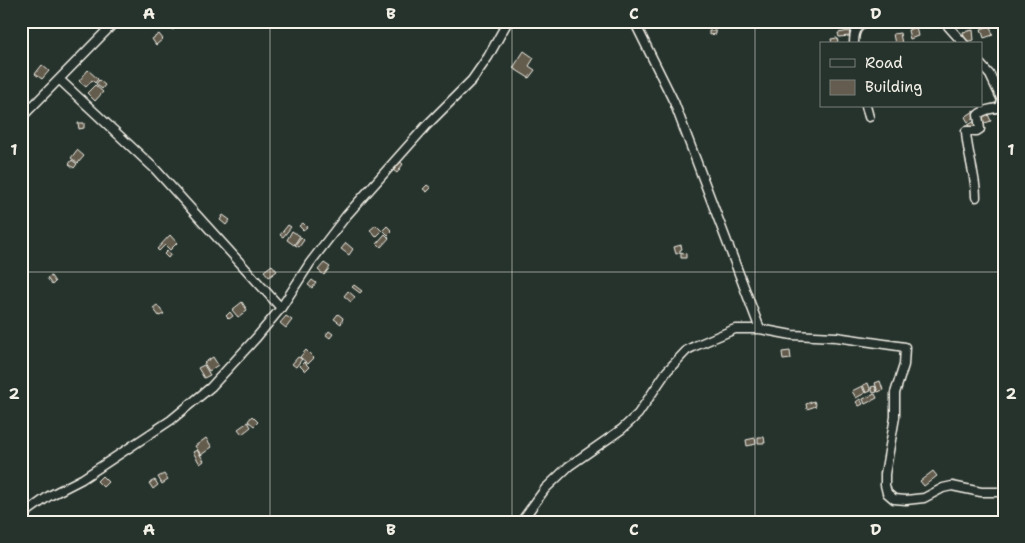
<svg xmlns="http://www.w3.org/2000/svg" width="1025" height="543" font-family="'Shantell Sans',sans-serif">
  <style>
    .building { fill: #645c4e; stroke: #f4f1e8 }
    .lines { fill: none; stroke-linecap: round; stroke-linejoin: round }
    .street-casing { stroke: #f4f1e8; stroke-width: 11 }
    .street { stroke: #26332d; stroke-width: 8 }
    .grid { fill: none; stroke: #f4f1e8; stroke-width: 1; stroke-opacity: 0.55 }
    .neatline { fill: none; stroke: #f4f1e8; stroke-width: 2 }
    .grid-label { font-size: 16px; text-anchor: middle; font-weight: bold; fill: #f4f1e8 }
  </style>
  <rect width="100%" height="100%" fill="#26332d"/>
  <filter id="ink" filterUnits="userSpaceOnUse"><feTurbulence type="fractalNoise" baseFrequency=".02" numOctaves="2"/><feDisplacementMap in="SourceGraphic" scale="10" xChannelSelector="R" yChannelSelector="G"/><feConvolveMatrix kernelMatrix="1 2 1 2 8 2 1 2 1" color-interpolation-filters="sRGB"/></filter>
  <g filter="url(#ink)">
    <!-- building -->
    <path class="building" d="M90 21H101L95 27Z
      M170 21H182L173 30 167 25Z
      M707 21H717V26L708 28Z
      M990 26 993 35 984 38 981 29Z
      M916 27 918 36 910 39 908 30Z
      M973 30 974 40 965 42 963 32Z
      M709 31H716V34L709 35Z
      M849 31 850 36 839 37 838 33Z
      M900 33 902 44H895L893 34Z
      M159 34 163 39 156 45 152 39Z
      M837 38 838 42 832 44 831 39Z
      M524 51 534 58 529 66 535 70 529 78 513 68Z
      M42 65 49 71 42 79 35 74Z
      M88 70 98 79 95 83 92 80 86 87 79 81Z
      M99 80 105 85 102 89 96 84Z
      M95 85 103 92 95 101 87 93Z
      M974 111 978 116 968 122 965 117Z
      M987 112 991 121 982 124 979 116Z
      M975 121 978 127 971 131 968 125Z
      M78 123H84V128L79 129Z
      M77 150 84 156 78 163 71 158Z
      M72 160 77 164 74 168 69 164Z
      M400 162 403 164 397 173 393 170Z
      M427 185 431 188 427 192 423 189Z
      M223 215 230 220 226 225 220 220Z
      M303 223 307 227 303 230 299 226Z
      M288 225 291 227 283 237 280 235Z
      M376 225 382 231 376 237 370 230Z
      M387 226 392 231 388 235 383 230Z
      M292 231 300 236 294 245 287 240Z
      M385 234 389 238 381 247 377 243Z
      M170 235 177 243 170 250 165 245 159 251 157 249Z
      M301 237 304 240 299 247 295 245Z
      M346 243 353 249 349 255 341 249Z
      M681 245 682 249 680 250V253L676 254 674 247Z
      M167 251 171 254 168 258 164 254Z
      M681 252 686 254V258H681Z
      M324 263 330 267 324 275 318 270Z
      M272 265 277 271 269 277 264 271Z
      M51 276 55 282 52 285 47 278Z
      M312 280 316 283 312 288 308 285Z
      M354 285 362 291 360 293 352 287Z
      M348 291 355 297 351 302 344 296Z
      M242 302 247 310 238 317 232 310Z
      M157 305 164 314 159 316 153 308Z
      M230 312 233 316 229 319 226 316Z
      M338 314 343 318 341 324 334 319Z
      M286 316 292 320 286 328 280 323Z
      M329 331 333 334 330 338 326 335Z
      M306 350 314 358 308 364 300 357Z
      M790 351 791 359 783 360 782 352Z
      M213 357 218 365 209 371 204 363Z
      M298 357 302 359 296 367 292 364Z
      M304 362 309 367 305 371 300 366Z
      M204 365 210 375 204 378 198 368Z
      M880 381 883 390 878 392 875 383Z
      M868 383 871 391 866 393 863 385Z
      M862 386 865 393 856 398 852 391Z
      M875 386 877 392 873 393 871 387Z
      M875 394 877 398 865 404 863 399Z
      M860 399 863 404 859 406 856 402Z
      M814 401 816 406 807 409 806 404Z
      M252 416 258 422 254 426 248 421Z
      M248 422 251 427 242 434 238 429Z
      M758 437H764L765 443H758Z
      M206 438 212 447 201 455 195 446Z
      M755 438 756 444 747 446 746 440Z
      M197 450 204 461 200 464 193 452Z
      M933 471 937 476 924 486 920 481Z
      M164 474 168 480 162 484 158 477Z
      M102 476 108 482 103 487 97 481Z
      M155 480 158 485 153 489 149 483Z"/>
    <g class="lines">
      <!-- street casing -->
      <g class="street-casing">
        <path id="street" d="M634 21 674 102 760 329
          M947 21 948 26 964 44
          M854 44C854 32 856 27 867 21
          M60 80 155 169 281 308
          M866 106 869 117
          M21 118 116 21
          M976 197C976 175 967 154 966 131H977L980 129 978 115C985 108 992 110 1000 107L1002 100 990 75 981 65
          M21 516 49 496 82 479 171 420 211 387 256 338 281 308 310 263 346 216 426 126 472 80 488 57 508 21
          M521 522 545 489 569 466 622 429 638 414 667 371 687 350 695 346 735 329H760L792 335 836 337 905 347 904 365 895 393V417L885 474V485L887 493 894 499 906 500 924 498 943 488 952 486 981 492H1004"/>
      </g>
      <!-- street -->
      <use href="#street" class="street"/>
    </g>
  </g>
  <!-- grid -->
  <path class="grid" d="M270 21V522M512 21V522M755 21V522M21 272H1004"/>
  <!-- margin -->
  <rect width="1025" height="543" fill="none" stroke="#26332d" stroke-width="55"/>
  <!-- legend -->
  <rect x="820" y="42" width="162" height="65" fill="#26332d" stroke="#787f78"/>
  <rect x="830" y="59" width="25" height="8" fill="#26332d" stroke="#787f78"/>
  <text x="865" y="68" font-size="15" fill="#f4f1e8">Road</text>
  <rect x="830" y="80" width="25" height="15" fill="#645c4e" stroke="#787f78"/>
  <text x="865" y="92" font-size="15" fill="#f4f1e8">Building</text>
  <rect x="28" y="28" width="970" height="488" class="neatline"/>
  <g class="grid-label">
    <text x="149" y="19">A</text>
    <text x="391" y="19">B</text>
    <text x="634" y="19">C</text>
    <text x="876" y="19">D</text>
    <text x="14" y="155">1</text>
    <text x="1011" y="155">1</text>
    <text x="14" y="399">2</text>
    <text x="1011" y="399">2</text>
    <text x="149" y="535">A</text>
    <text x="391" y="535">B</text>
    <text x="634" y="535">C</text>
    <text x="876" y="535">D</text>
  </g>
</svg>
